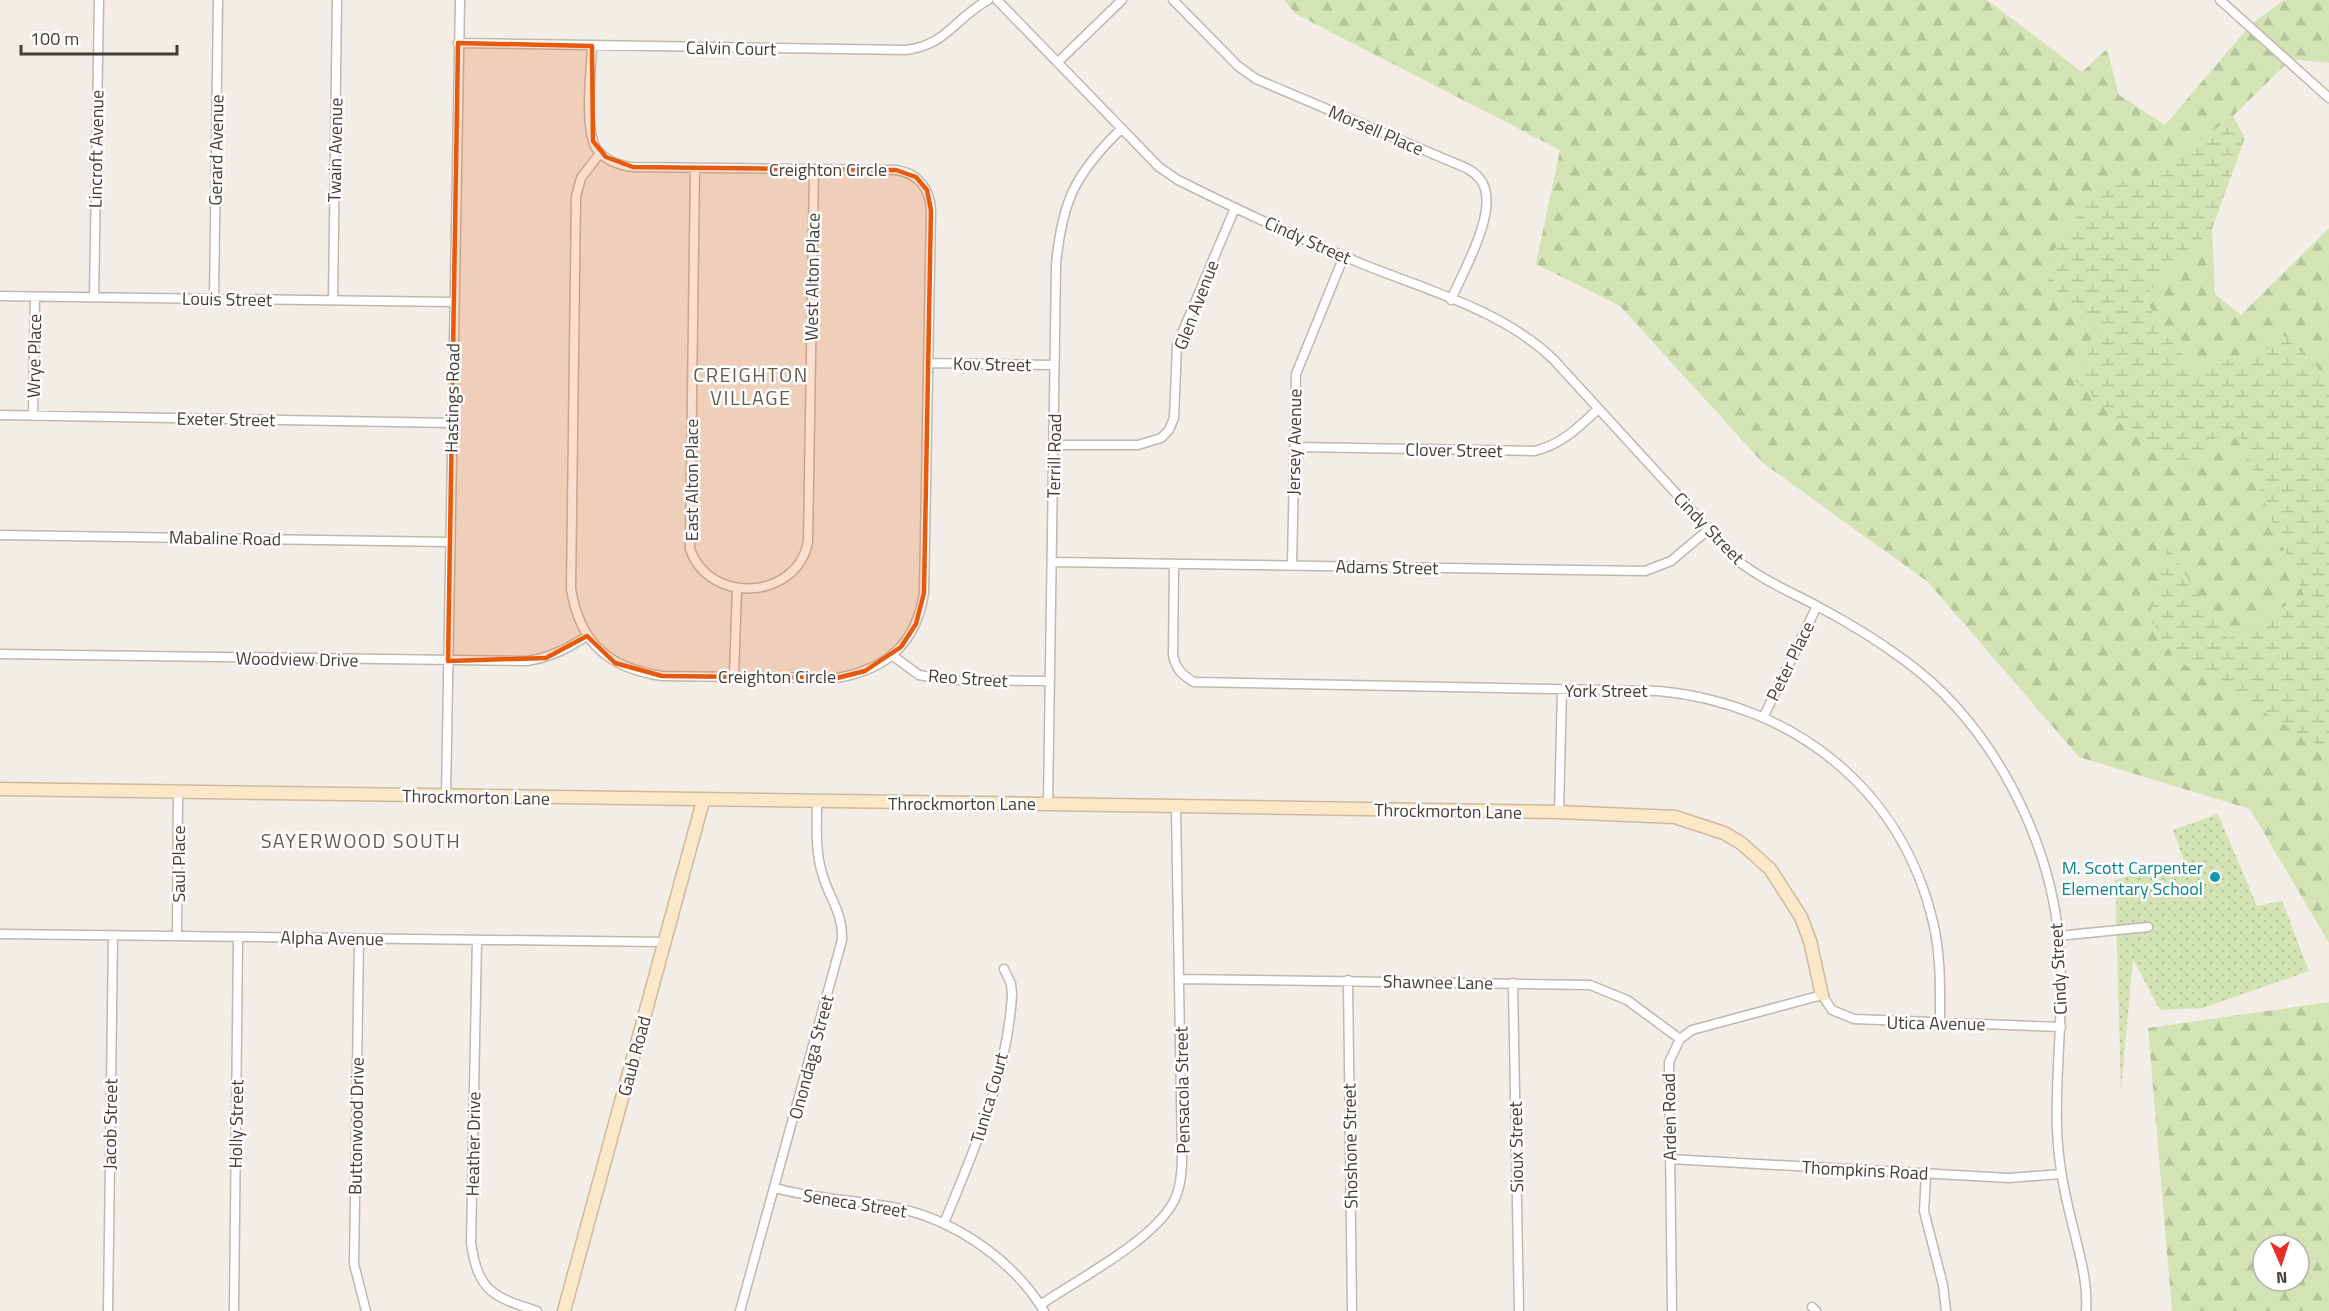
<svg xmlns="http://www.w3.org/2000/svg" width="2329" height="1311" font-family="'Titillium Web',sans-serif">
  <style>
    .grass { fill: url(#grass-dots) }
    .forest { fill: url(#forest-firs); fill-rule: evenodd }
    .wetland { fill: url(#wetland-marsh) }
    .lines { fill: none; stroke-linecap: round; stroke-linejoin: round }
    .street-casing { stroke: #c0b7ad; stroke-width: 11 }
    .secondary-casing { stroke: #ceba9a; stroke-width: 15 }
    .street { stroke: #fff; stroke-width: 8 }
    .secondary { stroke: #fae8c9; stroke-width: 12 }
    .marked { fill: #e8590c; fill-opacity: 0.2; stroke: #e8590c; stroke-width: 4.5; stroke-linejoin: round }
    .culture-dot { fill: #0f9aa8; stroke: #fff; stroke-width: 2 }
    .labels { text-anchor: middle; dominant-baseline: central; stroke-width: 5; stroke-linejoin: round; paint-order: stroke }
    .street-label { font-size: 18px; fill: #443d36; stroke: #fff }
    .culture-label { font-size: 18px; fill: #0d838f; stroke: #fff; text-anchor: end }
    .neighbourhood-label { font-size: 20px; letter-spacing: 1.5px; fill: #665a4f; stroke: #fff }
  </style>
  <defs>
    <pattern id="grass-dots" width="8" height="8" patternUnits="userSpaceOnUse" patternTransform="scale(1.5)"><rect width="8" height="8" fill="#d3e3b3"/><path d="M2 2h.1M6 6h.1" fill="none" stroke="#b6c49b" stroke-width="1.8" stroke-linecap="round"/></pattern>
    <pattern id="forest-firs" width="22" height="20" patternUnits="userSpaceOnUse" patternTransform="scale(1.5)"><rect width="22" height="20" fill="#d3e3b3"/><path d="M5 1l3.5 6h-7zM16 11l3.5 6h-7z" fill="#b6c49b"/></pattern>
    <pattern id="wetland-marsh" width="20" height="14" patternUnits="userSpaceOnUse" patternTransform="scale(1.5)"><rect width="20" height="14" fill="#d3e3b3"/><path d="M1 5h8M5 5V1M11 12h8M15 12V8" fill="none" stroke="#b6c49b"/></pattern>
  </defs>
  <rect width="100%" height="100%" fill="#f2ede7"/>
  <!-- grass -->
  <path class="grass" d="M2218 814 2257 906 2282 901 2309 971 2203 1008 2160 1010 2133 959 2121 1091 2115 880 2184 861 2173 830Z"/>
  <!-- forest -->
  <path class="forest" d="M1284 0H1987L2082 72 2107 49 2119 95 2165 125 2251 24 2284 0H2329V63L2291 59 2233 116 2143 182 2101 181 2054 251 2215 438H2241L2273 524 2304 595 2228 640 2149 617 2320 746 2329 747V943L2250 809 2079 757 1928 582 1763 463 1620 306 1536 264 1560 150 1296 14Z
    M2329 228V379L2283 335 2264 352 2192 368 2143 298 2212 229 2215 294 2241 315Z
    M2329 1002V1311H2172L2148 1028ZM2263 1245H2299V1281H2263Z"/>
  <!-- wetland -->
  <path class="wetland" d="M2233 116 2245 138 2212 229 2143 298 2192 368 2264 352 2283 335 2329 379V747L2320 746 2175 659 2149 617 2168 548 2228 639 2304 595 2273 524 2241 438H2215L2192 470 2159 457 2076 381 2098 333 2049 283 2054 251 2101 181 2143 182Z"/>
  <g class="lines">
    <!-- street casing -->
    <g class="street-casing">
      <path id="street" d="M997 0 1159 167 1178 180C1238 210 1298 238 1360 263 1426 290 1503 310 1554 360L1737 560C1762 580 1791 592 1819 607 1849 623 1877 640 1904 660 1994 725 2055 846 2060 956 2064 1014 2055 1071 2057 1128 2058 1165 2066 1200 2075 1235 2081 1260 2088 1285 2086 1311
        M1173 0 1238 66 1256 79 1452 162C1462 166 1473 170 1480 179 1502 206 1463 271 1451 300
        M2220 0 2329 98
        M458 43 906 50C947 45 955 18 988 0
        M592 46C591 71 584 127 596 148 604 160 620 166 633 167L896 170C918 173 930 189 931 210L924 593C916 644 887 669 837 678L662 676C608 668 580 643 571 589L576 197 581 178 600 153
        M1058 62 1122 0
        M695 168 690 549C709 605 797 600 808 542L814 170
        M0 296 453 302
        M94 297 99 0
        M214 299 218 0
        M333 300 337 0
        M929 363 1054 365
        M0 415 452 423
        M33 416 35 297
        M1055 445H1138L1161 438 1169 430 1174 418 1177 345 1235 208
        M1295 447 1535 451C1562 444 1578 428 1598 409
        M0 535 450 542
        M1053 562 1645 571 1671 561 1708 530
        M1174 565 1173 655C1176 669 1182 675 1194 682L1659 691C1793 704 1901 788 1933 922 1941 955 1940 988 1940 1022
        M1292 565 1296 374 1344 256
        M0 654 527 661C551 657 567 649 587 636
        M893 656 919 675 946 680 1050 681
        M734 676 737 588
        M1764 716 1817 606
        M446 796 460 0
        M1048 804 1056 265C1062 201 1075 174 1121 129
        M1559 812 1562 690
        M0 934 665 942
        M177 936 178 792
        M2058 936 2148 927
        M359 939 354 1264 366 1311
        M477 940 471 1243C478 1291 493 1297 537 1311
        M1180 979 1590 985 1627 1000 1680 1039
        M1348 980 1352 1311
        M1513 983 1519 1311
        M1670 1159 2009 1178 2061 1174
        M1926 1174 1924 1211 1943 1285 1946 1311
        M775 1188C815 1199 856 1200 897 1208 955 1220 1013 1260 1044 1311
        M944 1223C974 1151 1008 1073 1012 994L1011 984 1004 969
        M1040 1305C1078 1279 1153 1241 1174 1201 1181 1187 1182 1172 1182 1157L1176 808
        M1812 1307 1816 1311
        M108 1311 113 936
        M234 1311 238 937
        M740 1311 842 940C843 911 829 899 822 873 815 850 817 826 817 802
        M1672 1311 1669 1062 1680 1039 1692 1030 1822 995 1832 1010 1854 1019 2061 1027"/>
    </g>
    <!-- secondary casing -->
    <g class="secondary-casing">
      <path id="secondary" d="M0 789 1048 804 1559 812 1675 817 1724 833 1741 843 1770 869 1801 917 1810 941 1822 995
        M564 1311 703 801"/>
    </g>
    <!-- street -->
    <use href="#street" class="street"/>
    <!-- secondary -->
    <use href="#secondary" class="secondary"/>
  </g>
  <!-- marked area -->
  <path class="marked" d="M458 43 592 46 593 141 606 157 633 167 896 170 916 177 927 190 931 210 924 593 916 624 901 647 865 671 837 678 662 676 615 663 587 636 546 658 448 661Z"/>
  <!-- markers -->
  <circle class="culture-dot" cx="2215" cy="877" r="6"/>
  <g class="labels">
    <!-- street labels -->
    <g class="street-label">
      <text transform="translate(731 48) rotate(1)">Calvin Court</text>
      <text transform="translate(1376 130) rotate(23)">Morsell Place</text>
      <text transform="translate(96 149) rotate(-89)">Lincroft Avenue</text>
      <text transform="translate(216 150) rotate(-89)">Gerard Avenue</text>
      <text transform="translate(335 150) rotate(-89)">Twain Avenue</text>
      <text x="828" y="169">Creighton Circle</text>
      <text transform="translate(1308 240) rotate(24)">Cindy Street</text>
      <text transform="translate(812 277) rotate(-89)">West Alton Place</text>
      <text transform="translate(227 299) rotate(1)">Louis Street</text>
      <text transform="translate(1196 305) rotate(-69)">Glen Avenue</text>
      <text transform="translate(34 356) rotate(-89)">Wrye Place</text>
      <text transform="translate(992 364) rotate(1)">Kov Street</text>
      <text transform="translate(452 398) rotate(-89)">Hastings Road</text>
      <text transform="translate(226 419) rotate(1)">Exeter Street</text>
      <text transform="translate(1294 442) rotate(-89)">Jersey Avenue</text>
      <text transform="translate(1454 450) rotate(1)">Clover Street</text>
      <text transform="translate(1054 456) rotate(-89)">Terrill Road</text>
      <text transform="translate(691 480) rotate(-90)">East Alton Place</text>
      <text transform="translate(1709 528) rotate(46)">Cindy Street</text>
      <text transform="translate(225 538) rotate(1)">Mabaline Road</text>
      <text transform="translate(1387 567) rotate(1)">Adams Street</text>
      <text transform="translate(297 659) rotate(1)">Woodview Drive</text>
      <text transform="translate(1790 661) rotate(-64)">Peter Place</text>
      <text x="777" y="676">Creighton Circle</text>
      <text transform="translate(968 678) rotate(4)">Reo Street</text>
      <text x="1606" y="690">York Street</text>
      <text transform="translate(476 797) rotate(1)">Throckmorton Lane</text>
      <text x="962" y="803">Throckmorton Lane</text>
      <text transform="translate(1448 811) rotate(1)">Throckmorton Lane</text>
      <text transform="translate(178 864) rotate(-90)">Saul Place</text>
      <text transform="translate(332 938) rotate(1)">Alpha Avenue</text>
      <text transform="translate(2058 969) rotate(-93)">Cindy Street</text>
      <text transform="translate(1438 982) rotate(1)">Shawnee Lane</text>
      <text transform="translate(1936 1023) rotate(1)">Utica Avenue</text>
      <text transform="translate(634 1056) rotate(-75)">Gaub Road</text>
      <text transform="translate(811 1057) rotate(-75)">Onondaga Street</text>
      <text transform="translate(1182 1090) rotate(-91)">Pensacola Street</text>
      <text transform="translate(989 1098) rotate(-74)">Tunica Court</text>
      <text transform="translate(1669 1117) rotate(-91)">Arden Road</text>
      <text transform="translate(110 1124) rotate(-89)">Jacob Street</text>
      <text transform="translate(236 1124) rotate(-89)">Holly Street</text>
      <text transform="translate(356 1126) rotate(-89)">Buttonwood Drive</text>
      <text transform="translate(473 1144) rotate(-89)">Heather Drive</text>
      <text transform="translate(1350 1146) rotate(-91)">Shoshone Street</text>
      <text transform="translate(1516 1147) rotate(-91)">Sioux Street</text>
      <text transform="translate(1865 1170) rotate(3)">Thompkins Road</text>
      <text transform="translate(855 1203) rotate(9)">Seneca Street</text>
    </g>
    <!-- culture labels -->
    <g class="culture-label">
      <text x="2203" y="867">M. Scott Carpenter<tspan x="2203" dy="21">Elementary School</tspan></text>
    </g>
    <!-- neighbourhood labels -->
    <g class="neighbourhood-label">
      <text x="751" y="374">CREIGHTON<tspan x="751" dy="23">VILLAGE</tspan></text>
      <text x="361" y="840">SAYERWOOD SOUTH</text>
    </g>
  </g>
  <!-- north arrow -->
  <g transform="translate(2281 1263) rotate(177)"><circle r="28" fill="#ffffff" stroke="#b4b1af" stroke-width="1.5"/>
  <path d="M0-4.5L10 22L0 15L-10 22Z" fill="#e82e28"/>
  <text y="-9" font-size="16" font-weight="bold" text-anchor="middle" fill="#443d36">N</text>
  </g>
  <!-- scale -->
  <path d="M21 45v9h156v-9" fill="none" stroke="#443d36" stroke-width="3"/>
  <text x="30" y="45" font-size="18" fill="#443d36" stroke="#ffffff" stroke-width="4.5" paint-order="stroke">100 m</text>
</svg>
